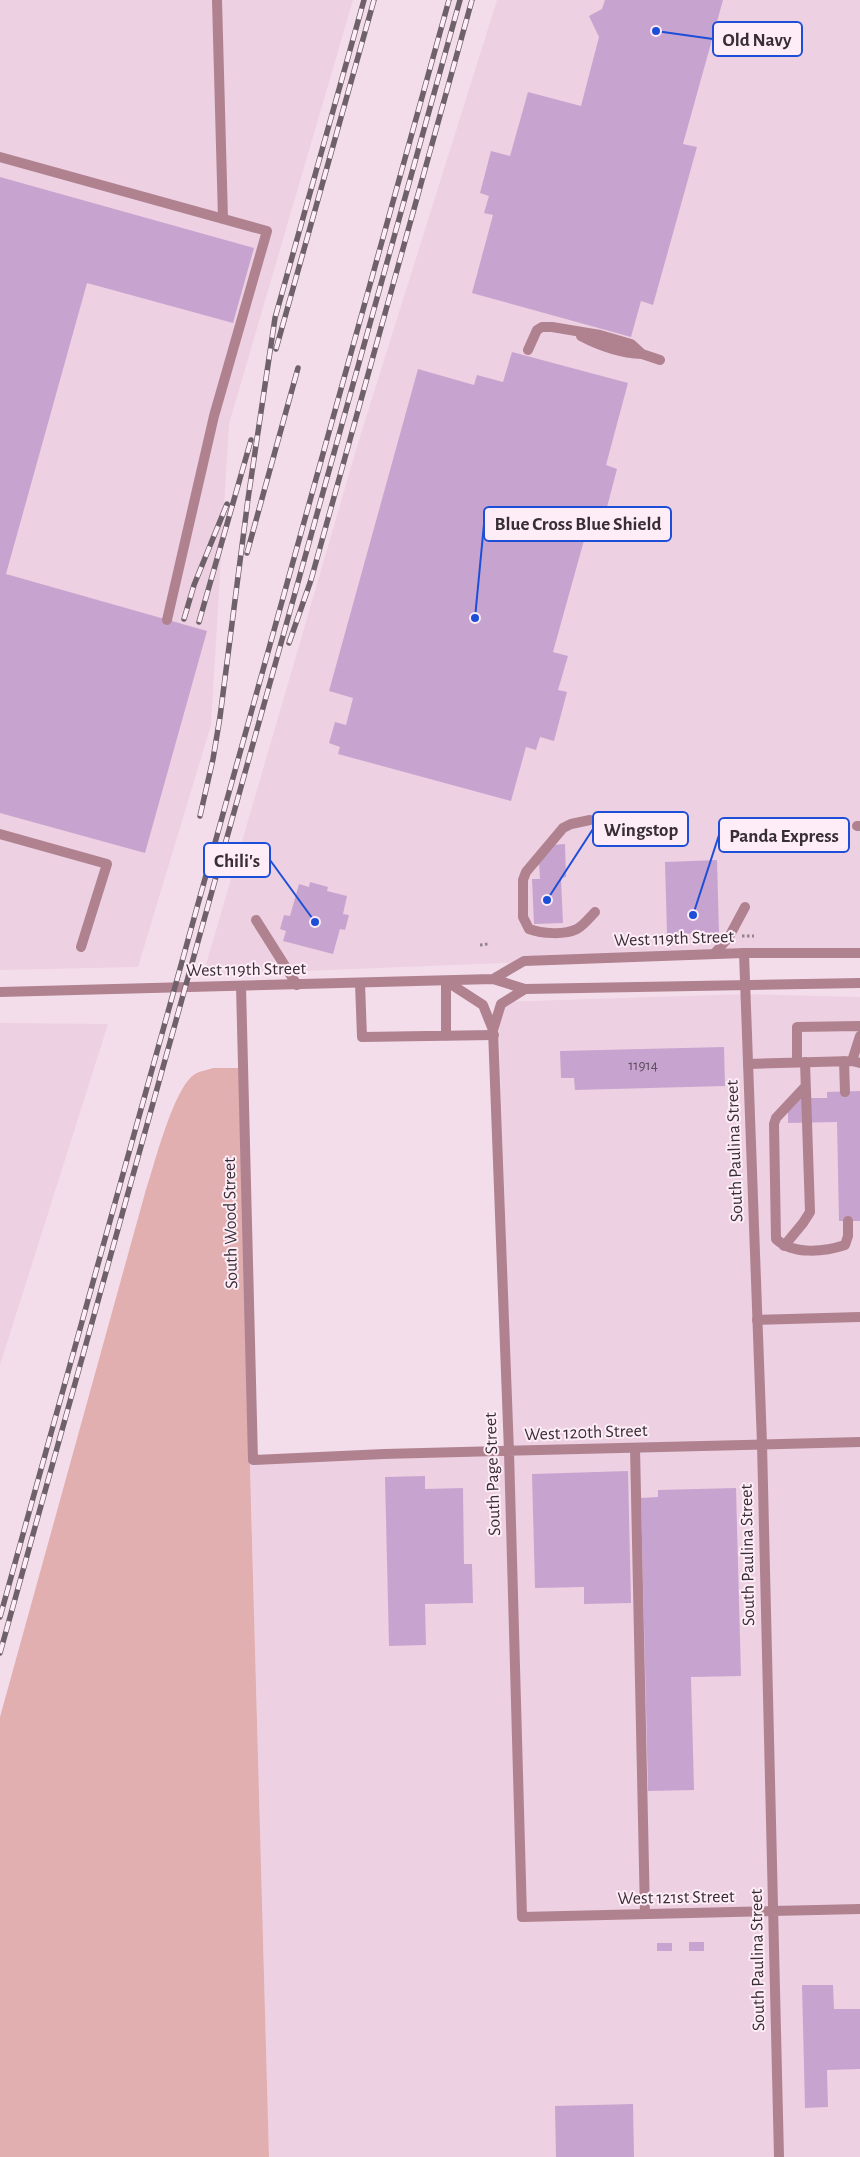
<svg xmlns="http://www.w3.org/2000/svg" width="860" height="2157" font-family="'Alegreya Sans',sans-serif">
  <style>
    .built { fill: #edd0e2 }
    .green { fill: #e1afb0 }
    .building { fill: #c7a4cf }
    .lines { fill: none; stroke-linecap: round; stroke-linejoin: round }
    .path { stroke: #92838d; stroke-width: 3; stroke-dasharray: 2.5 2.5; stroke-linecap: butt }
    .service { stroke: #b08290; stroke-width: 10 }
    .minor { stroke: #b08290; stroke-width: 10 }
    .tertiary { stroke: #b08290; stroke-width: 10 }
    .rail-casing { stroke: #6e616a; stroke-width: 5.5 }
    .rail { stroke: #feecf7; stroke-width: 4; stroke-dasharray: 11; stroke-linecap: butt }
    .labels { text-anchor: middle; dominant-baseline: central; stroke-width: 4; stroke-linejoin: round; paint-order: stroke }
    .number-label { font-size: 15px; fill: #5c4c5c }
    .street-label { font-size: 18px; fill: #382f35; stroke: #feecf7 }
    .leader { fill: none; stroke: #1d4ed8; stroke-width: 2 }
    .callout-dot { fill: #1d4ed8; stroke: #feecf7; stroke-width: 2 }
    .callout { fill: #feecf7; stroke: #1d4ed8; stroke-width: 2 }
    .callout-label { font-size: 19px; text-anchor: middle; font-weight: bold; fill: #382f35 }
  </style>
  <rect width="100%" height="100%" fill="#f4ddeb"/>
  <!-- built -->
  <path class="built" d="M0 0H353L229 424 211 725 138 967 0 970Z
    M497 0H860V949L203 975 359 440Z
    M747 994 860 997V2157H269L250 1462 513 1456 498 1002Z
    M0 1023 108 1024 0 1365Z"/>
  <!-- green -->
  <path class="green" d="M213 1068H239L269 2157H0V1717L145 1193C154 1167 173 1088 195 1074 200 1071 208 1070 213 1068Z"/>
  <!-- building -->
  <path class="building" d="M605 0H723L683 144 697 147 653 305 641 301 631 337 472 293 493 215 484 213 489 196 480 193 491 151 510 156 528 92 581 106 599 37 589 16 602 9Z
    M0 177 254 248 233 323 87 283 6 574 207 631 145 853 0 813Z
    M512 352 628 383 606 465 617 469 606 511 593 508 553 652 568 656 558 690 567 692 554 741 540 737 536 750 526 747 511 801 338 754 340 747 329 743 335 722 346 725 353 698 329 691 418 369 474 385 477 375 503 382Z
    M565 844 566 877 561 878 563 923 534 924 532 879H540L539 862 552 845Z
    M717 860 719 933 667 934 665 862Z
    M310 882 328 887 327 891 347 896 343 914 349 915 345 930 340 929 333 954 283 941 286 931 280 929 284 915 290 916 299 884 309 887Z
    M724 1047 725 1086 575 1090 574 1078H561L560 1051Z
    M860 1091V1221H839L837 1122 788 1123V1098H827V1092Z
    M628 1471 631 1603 584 1604V1587L535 1588 532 1474Z
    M425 1476V1489L463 1488 464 1564H472L473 1603 425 1604 426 1645 389 1646 385 1477Z
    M736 1488 741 1676 691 1677 694 1790 648 1791 641 1498 658 1497V1490Z
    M689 1942H704V1951H689Z
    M657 1943H672V1951H657Z
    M802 1985H833L834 2009H860V2069L827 2070 828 2107 805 2108Z
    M633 2104 634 2157H556L555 2106Z"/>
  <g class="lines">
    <!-- path -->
    <path class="path" d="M742 936H754
      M480 945 488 944"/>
    <!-- service -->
    <path class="service" d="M217 0 223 219
      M0 157 267 231 214 416 167 620
      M581 336C600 346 620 353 642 354
      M528 350 537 330 542 327H552L600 335 631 344 642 354 660 360
      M590 820 571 824 563 828 526 872 523 880V917L529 929C542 934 565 935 577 929 584 925 590 917 595 912
      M857 826H860
      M0 834 107 864 81 947
      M256 920 297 985
      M715 953 729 937 745 907
      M446 981V1036
      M360 983 362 1037 494 1035
      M844 1061 845 1092
      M852 1061 860 1036
      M797 1062V1027L860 1026
      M748 1064 852 1061 860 1063
      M805 1087 776 1118 774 1124 776 1239C793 1255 824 1252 845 1245L848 1236V1221
      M784 1246 803 1223 810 1212 805 1062
      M757 1320 860 1317
      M635 1448 645 1914"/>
    <!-- minor -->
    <path class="minor" d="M744 953 762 1444 779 2157
      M446 981 483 1005 493 1030
      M241 986 253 1460 384 1454 860 1442
      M525 989 501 1004 493 1030 509 1452 522 1917 860 1909"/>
    <!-- tertiary -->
    <path class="tertiary" d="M493 979 524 961 744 953H860
      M0 992 493 979 525 989 860 983"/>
    <!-- rail casing -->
    <g class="rail-casing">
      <path id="rail" d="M276 349 374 0
        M247 553 298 368
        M184 619 194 585 227 504
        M199 622 251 440
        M289 643 311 580 472 0
        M200 816 213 759 220 717 248 499 275 318 364 0
        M0 1617 449 0
        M0 1653 460 0"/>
    </g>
    <!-- rail -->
    <use href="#rail" class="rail"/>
  </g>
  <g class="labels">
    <!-- number labels -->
    <g class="number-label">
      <text x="643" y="1065">11914</text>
    </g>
    <!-- street labels -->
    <g class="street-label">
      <text transform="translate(674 939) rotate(-2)">West 119th Street</text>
      <text transform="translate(246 970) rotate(-1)">West 119th Street</text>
      <text transform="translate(735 1151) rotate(-92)">South Paulina Street</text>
      <text transform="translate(231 1223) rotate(-91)">South Wood Street</text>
      <text transform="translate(586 1433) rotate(-2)">West 120th Street</text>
      <text transform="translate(493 1474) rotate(-92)">South Page Street</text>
      <text transform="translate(748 1555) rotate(-91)">South Paulina Street</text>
      <text transform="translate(676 1898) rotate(-1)">West 121st Street</text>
      <text transform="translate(758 1960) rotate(-91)">South Paulina Street</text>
    </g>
  </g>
  <!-- callouts -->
  <path class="leader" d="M656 31L713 39M475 618L484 524M547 900L593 829M693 915L719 835M315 922L270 860"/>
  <g class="callout-dot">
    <circle cx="656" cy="31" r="5"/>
    <circle cx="475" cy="618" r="5"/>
    <circle cx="547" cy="900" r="5"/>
    <circle cx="693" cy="915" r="5"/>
    <circle cx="315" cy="922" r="5"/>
  </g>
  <g class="callout">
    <rect x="713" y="22" width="89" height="34" rx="5"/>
    <rect x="484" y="507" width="187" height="34" rx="5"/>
    <rect x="593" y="812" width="95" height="34" rx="5"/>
    <rect x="719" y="818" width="130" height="34" rx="5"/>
    <rect x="204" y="843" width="66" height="34" rx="5"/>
  </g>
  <g class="callout-label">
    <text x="757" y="46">Old Navy</text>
    <text x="578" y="530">Blue Cross Blue Shield</text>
    <text x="641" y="836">Wingstop</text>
    <text x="784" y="842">Panda Express</text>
    <text x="237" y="867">Chili's</text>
  </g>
</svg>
